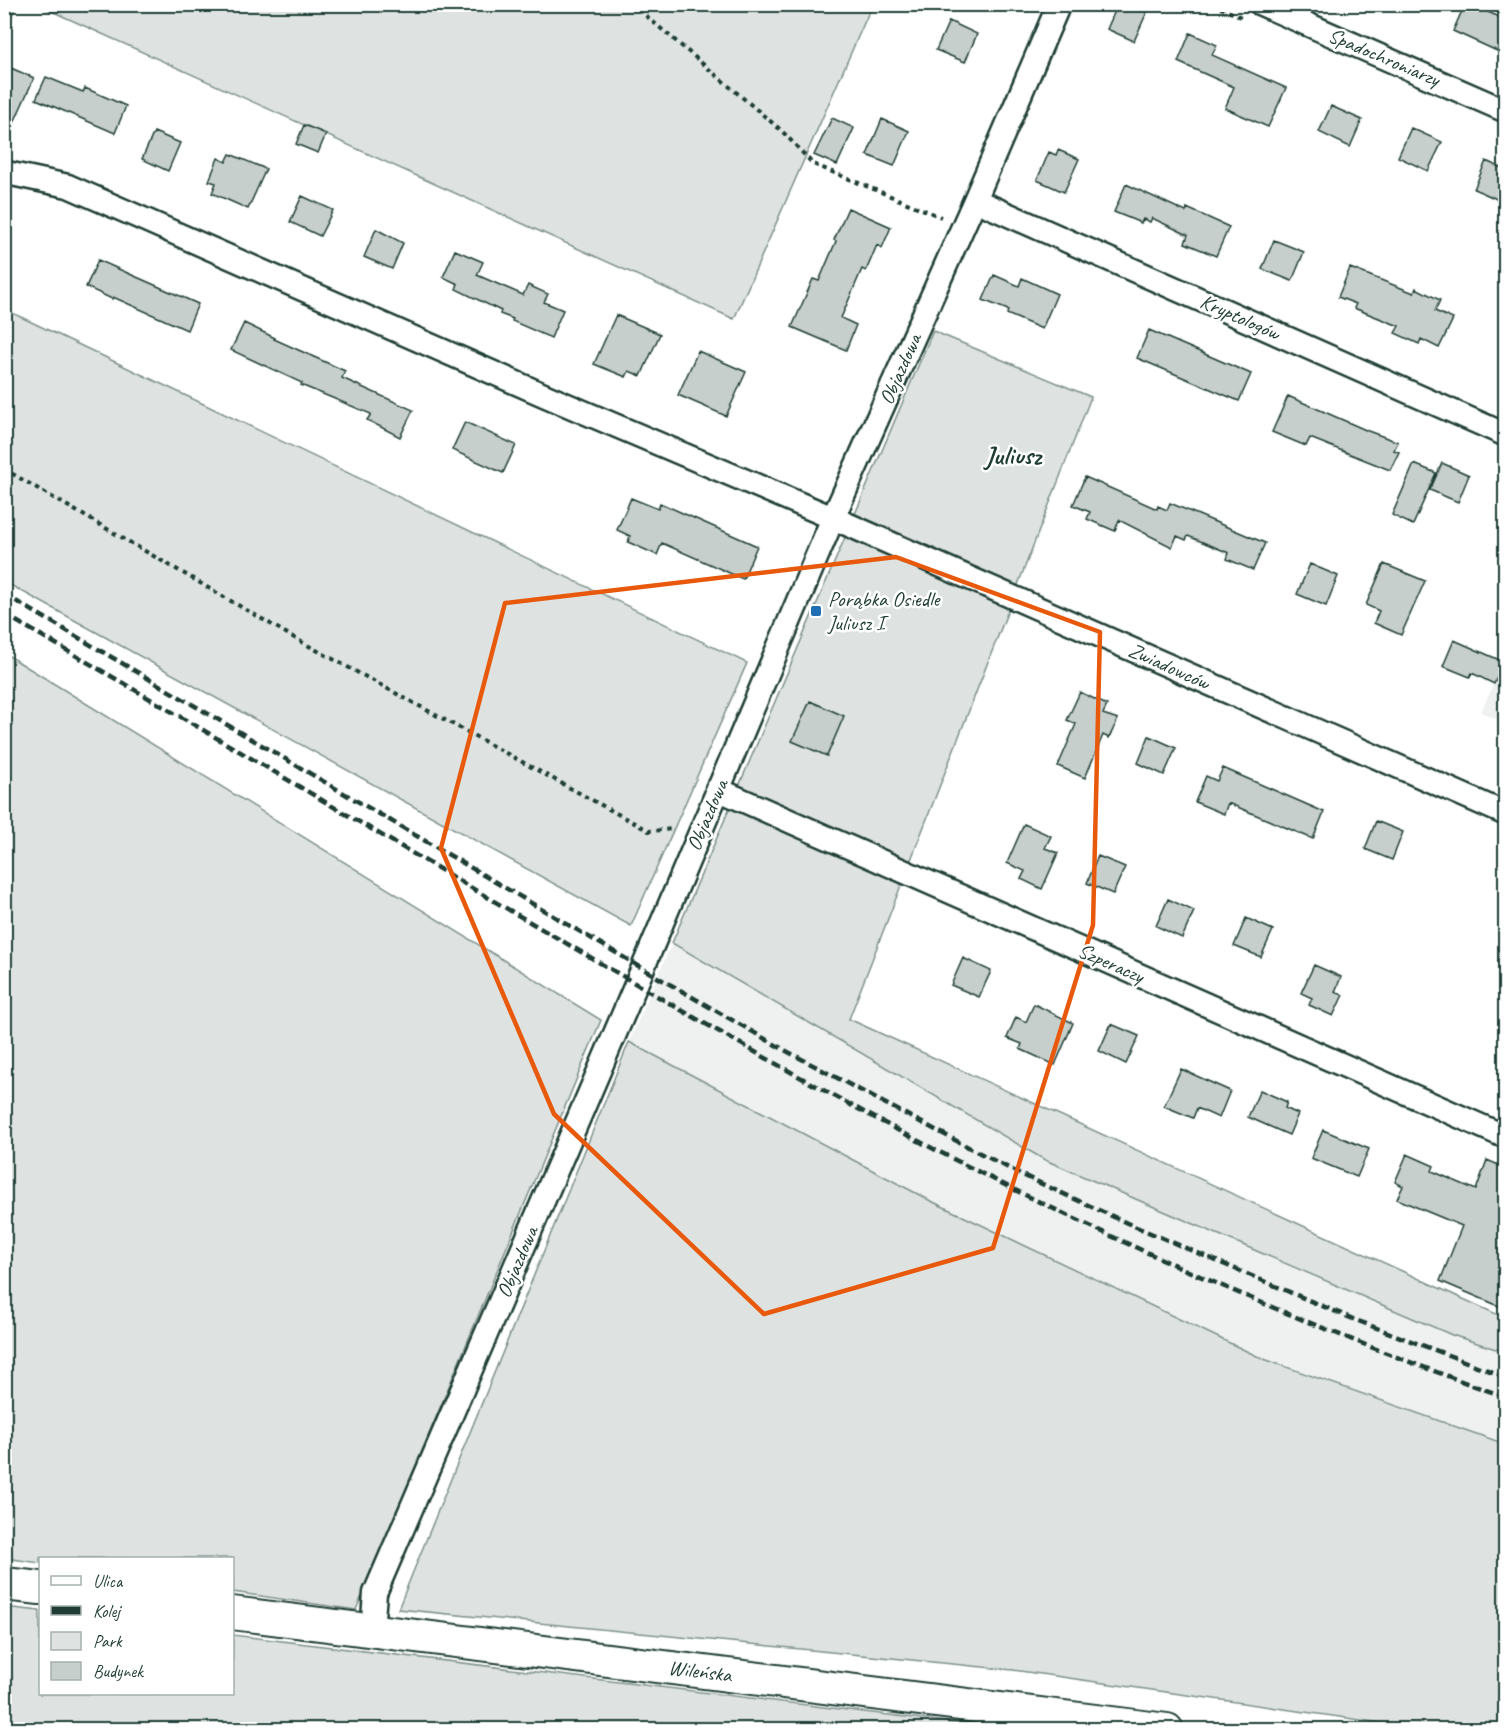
<svg xmlns="http://www.w3.org/2000/svg" width="1510" height="1734" font-family="Caveat,sans-serif">
  <style>
    .built { fill: #eef1f0 }
    .green { fill: #dee3e2; stroke: #7e908b; stroke-width: 1.5 }
    .building { fill: #c7cfcc; stroke: #1f3d34; stroke-width: 1.5 }
    .lines { fill: none; stroke-linecap: round; stroke-linejoin: round }
    .street-casing { stroke: #1f3d34; stroke-width: 27 }
    .secondary-casing { stroke: #1f3d34; stroke-width: 36 }
    .path { stroke: #1f3d34; stroke-width: 4; stroke-dasharray: 4.5 4.5; stroke-linecap: butt }
    .street { stroke: #fff; stroke-width: 22 }
    .secondary { stroke: #fff; stroke-width: 32 }
    .rail { stroke: #1f3d34; stroke-width: 4.5; stroke-dasharray: 9 4.5; stroke-linecap: butt }
    .marked { fill: none; stroke: #e8590c; stroke-width: 4.5; stroke-linejoin: round }
    .poi-dot { fill: #1f6fb2; stroke: #fff; stroke-width: 2 }
    .labels { text-anchor: middle; dominant-baseline: central; stroke-width: 5; stroke-linejoin: round; paint-order: stroke }
    .street-label { font-size: 21px; fill: #1f3d34; stroke: #fff }
    .poi-label { font-size: 21px; fill: #1f3d34; stroke: #fff; text-anchor: start }
    .district-label { font-size: 27px; font-weight: bold; fill: #1f3d34; stroke: #fff }
  </style>
  <rect width="100%" height="100%" fill="#fff"/>
  <filter id="ink" filterUnits="userSpaceOnUse"><feTurbulence type="fractalNoise" baseFrequency=".0167" numOctaves="2"/><feDisplacementMap in="SourceGraphic" scale="12" xChannelSelector="R" yChannelSelector="G"/><feConvolveMatrix kernelMatrix="1 2 1 2 8 2 1 2 1" color-interpolation-filters="sRGB"/></filter>
  <g filter="url(#ink)">
    <!-- built -->
    <path class="built" d="M1505 658V723L1481 712Z
      M672 943 1045 1160 1452 1335 1505 1352V1444L1261 1358 929 1200 629 1042Z"/>
    <!-- green -->
    <path class="green" d="M5 4 16 5 5 34 4 5Z
      M38 5H872L734 319Z
      M4 309 747 663 631 926 5 582Z
      M933 331 1091 397 849 1019 1505 1318V1352L1452 1335 1045 1160 672 943Z
      M4 653 601 1020 356 1610 233 1592 232 1558H40V1563L5 1558Z
      M629 1042 929 1200 1261 1358 1505 1444V1729H1423L1013 1670 398 1609Z
      M4 1607 40 1611V1694H232L233 1635 1004 1729H5Z"/>
    <!-- building -->
    <path class="building" d="M1118 4H1128L1147 12 1134 41 1107 29Z
      M1465 4H1470L1506 20V55L1453 31Z
      M949 21 977 34 965 62 936 50Z
      M1190 33 1217 45 1212 55 1286 88 1268 127 1225 108 1234 87 1178 62Z
      M4 65 34 78 4 145Z
      M46 77 83 92 85 88 126 106 115 133 36 99Z
      M1331 106 1362 120 1350 147 1319 132Z
      M832 118 854 128 837 165 814 155Z
      M882 119 909 131 894 166 867 155Z
      M304 125 326 134 318 153 296 144Z
      M1411 128 1442 142 1428 171 1398 157Z
      M154 132 180 143 168 171 142 159Z
      M1058 150 1079 159 1064 192 1037 180 1049 152 1056 155Z
      M230 154 266 169 248 209 212 193 216 183 209 181 218 158 226 162Z
      M1486 161 1506 170V203L1474 189Z
      M1126 184 1186 212 1187 208 1229 227 1216 256 1185 243 1188 235 1152 218 1150 222 1143 219 1141 223 1114 212Z
      M302 196 333 210 320 236 290 222Z
      M848 208 891 227 882 248 877 245 866 271 862 269 841 318 856 325 846 350 792 327 813 279 819 281 836 241 834 240Z
      M376 229 403 243 392 269 364 257Z
      M1274 240 1304 252 1292 281 1262 269Z
      M455 250 483 262 477 275 523 295 528 285 548 294 544 302 563 310 551 338 512 321 513 319 500 314 501 311 456 289 458 284 443 277Z
      M98 260 198 304 187 330 113 297 112 299 86 287Z
      M1350 268 1414 293 1416 288 1440 300 1435 311 1453 319 1439 348 1421 339 1419 344 1395 333 1399 326 1354 308 1356 304 1338 297Z
      M994 275 1019 286 1022 278 1057 294 1042 329 1007 314 1008 310 983 300Z
      M616 315 660 334 641 376 629 371 626 377 594 364Z
      M244 323 275 338 274 339 345 371 342 378 413 410 400 437 367 420 371 414 301 385 302 383 231 350Z
      M1149 330 1251 374 1239 401 1137 358Z
      M698 351 746 372 726 416 678 395Z
      M1288 396 1368 431 1398 442 1394 450 1399 452 1390 470 1310 438 1306 446 1272 432Z
      M465 422 516 445 503 473 452 450Z
      M1442 463 1469 475 1458 502 1430 490Z
      M1414 464 1436 473 1413 525 1392 515Z
      M1085 477 1157 509 1158 506 1167 510 1170 503 1265 543 1253 570 1227 559 1229 553 1188 536 1186 540 1177 536 1172 547 1119 520 1115 531 1087 519 1090 512 1073 505Z
      M631 498 658 509 660 503 757 546 743 579 662 543 657 555 628 542 630 536 617 530Z
      M1310 564 1338 576 1326 606 1297 594Z
      M1384 564 1425 581 1401 635 1374 623 1379 611 1366 605Z
      M1454 640 1504 662 1494 684 1472 673 1470 677 1443 666Z
      M1080 692 1107 705 1103 714 1118 719 1109 738 1103 735 1085 778 1058 766 1076 724 1067 720Z
      M810 701 844 716 827 756 792 741Z
      M1149 736 1176 748 1164 775 1138 763Z
      M1223 768 1324 812 1313 839 1228 803 1224 814 1195 802 1206 776 1217 781Z
      M1376 821 1403 832 1392 860 1365 849Z
      M1024 824 1051 836 1045 848 1058 853 1042 889 1021 879 1025 871 1007 863Z
      M1098 856 1125 867 1113 894 1087 883Z
      M1168 899 1194 911 1182 938 1156 926Z
      M1246 918 1273 930 1261 957 1234 946Z
      M963 958 991 971 979 997 951 985Z
      M1314 965 1341 977 1335 992 1343 995 1333 1016 1309 1005 1312 998 1301 993Z
      M1034 1004 1073 1023 1055 1065 1020 1049 1022 1044 1007 1038 1016 1017 1026 1022Z
      M1111 1024 1139 1036 1126 1064 1099 1051Z
      M1181 1069 1230 1091 1219 1118 1197 1108 1193 1118 1164 1106Z
      M1260 1090 1287 1102 1285 1108 1298 1114 1289 1135 1248 1117Z
      M1323 1130 1369 1149 1357 1177 1311 1158Z
      M1407 1154 1434 1166 1432 1171 1476 1190 1487 1160 1506 1168V1309L1440 1281 1462 1226 1397 1199 1403 1186 1395 1182Z"/>
    <g class="lines">
      <!-- street casing -->
      <g class="street-casing">
        <path id="street" d="M1261 4 1506 111
          M7 173 68 186 546 396 833 518 1506 814
          M975 200 1506 435
          M717 789 1506 1137
          M372 1631 375 1593 626 1008 833 518 975 200 1059 4"/>
      </g>
      <!-- secondary casing -->
      <g class="secondary-casing">
        <path id="secondary" d="M4 1584 40 1588
          M232 1613 1167 1730"/>
      </g>
      <!-- path -->
      <path class="path" d="M632 4 782 131 813 164 941 217
        M1212 4 1241 17
        M4 469 298 640 649 831 674 829"/>
      <!-- street -->
      <use href="#street" class="street"/>
      <!-- secondary -->
      <use href="#secondary" class="secondary"/>
      <!-- rail -->
      <path class="rail" d="M4 594 659 978 781 1048 886 1104 1016 1172 1127 1223 1353 1319 1506 1377
        M4 614C162 705 318 798 475 890 607 967 739 1045 875 1118 1077 1226 1289 1321 1506 1397"/>
    </g>
  </g>
  <!-- marked area -->
  <path class="marked" d="M896 557 1100 632 1093 925 993 1248 764 1314 554 1114 441 848 505 603Z"/>
  <!-- markers -->
  <rect class="poi-dot" x="810" y="605" width="12" height="12" rx="3"/>
  <g class="labels">
    <!-- street labels -->
    <g class="street-label">
      <text transform="translate(1384 57) rotate(23)">Spadochroniarzy</text>
      <text transform="translate(1240 317) rotate(24)">Kryptologów</text>
      <text transform="translate(900 369) rotate(-66)">Objazdowa</text>
      <text transform="translate(1169 666) rotate(24)">Zwiadowców</text>
      <text transform="translate(707 815) rotate(-67)">Objazdowa</text>
      <text transform="translate(1111 963) rotate(24)">Szperaczy</text>
      <text transform="translate(517 1262) rotate(-67)">Objazdowa</text>
      <text transform="translate(700 1671) rotate(7)">Wileńska</text>
    </g>
    <!-- poi labels -->
    <g class="poi-label">
      <text x="828" y="599">Porąbka Osiedle<tspan x="828" dy="24">Juliusz I</tspan></text>
    </g>
    <!-- district labels -->
    <g class="district-label">
      <text x="1013" y="455">Juliusz</text>
    </g>
  </g>
  <!-- margin -->
  <rect width="1510" height="1734" fill="none" stroke="#fff" stroke-width="24"/>
  <rect x="12" y="12" width="1486" height="1710" fill="none" stroke="#1f3d34" stroke-width="2" filter="url(#ink)"/>
  <!-- legend -->
  <rect x="39" y="1557" width="195" height="138" fill="#ffffff" stroke="#a5b1ae" stroke-width="1.5"/>
  <rect x="51" y="1576" width="30" height="9" fill="#ffffff" stroke="#a5b1ae" stroke-width="1.5"/>
  <text x="93" y="1587" font-size="18" fill="#1f3d34">Ulica</text>
  <rect x="51" y="1606" width="30" height="9" fill="#1f3d34" stroke="#a5b1ae" stroke-width="1.5"/>
  <text x="93" y="1617" font-size="18" fill="#1f3d34">Kolej</text>
  <rect x="51" y="1632" width="30" height="18" fill="#dee3e2" stroke="#a5b1ae" stroke-width="1.5"/>
  <text x="93" y="1647" font-size="18" fill="#1f3d34">Park</text>
  <rect x="51" y="1662" width="30" height="18" fill="#c7cfcc" stroke="#a5b1ae" stroke-width="1.5"/>
  <text x="93" y="1677" font-size="18" fill="#1f3d34">Budynek</text>
</svg>
